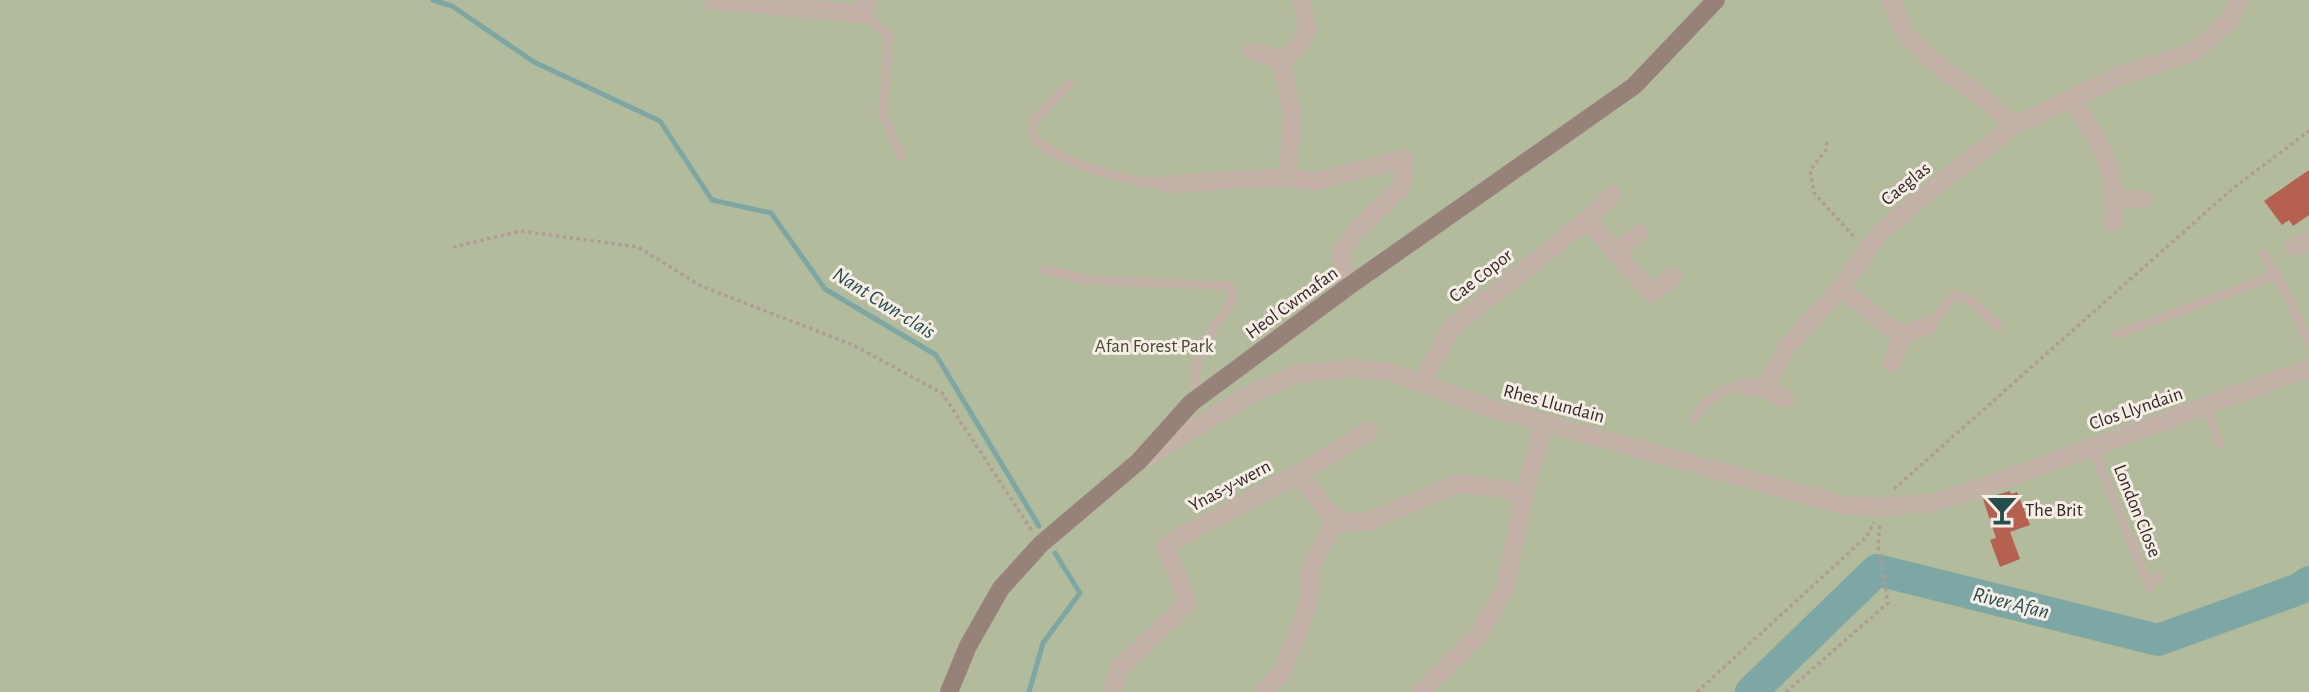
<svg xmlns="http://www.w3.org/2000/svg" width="2309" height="692" font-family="'Alegreya Sans',sans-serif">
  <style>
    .green { fill: #b3bb9d }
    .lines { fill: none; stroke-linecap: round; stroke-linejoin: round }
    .stream { stroke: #7da7a5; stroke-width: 5 }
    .river { stroke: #7da7a5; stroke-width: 32 }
    .building { fill: #b66050 }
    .path { stroke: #b09c93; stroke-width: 3.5; stroke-dasharray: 3.5 3.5; stroke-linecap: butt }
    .service { stroke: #c4b2a8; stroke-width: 9 }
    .minor { stroke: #c4b2a8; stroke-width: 18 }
    .tertiary { stroke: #c4b2a8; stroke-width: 18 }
    .secondary { stroke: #97827a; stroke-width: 18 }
    .labels { text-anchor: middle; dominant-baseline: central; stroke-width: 6; stroke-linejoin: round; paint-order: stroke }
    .street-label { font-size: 19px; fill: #322a27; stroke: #f6ede6 }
    .park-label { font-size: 19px; fill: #454d2e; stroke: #f6ede6 }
    .poi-label { font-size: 19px; fill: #322a27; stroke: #f6ede6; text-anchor: start }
    .water-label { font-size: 21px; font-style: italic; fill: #224e4d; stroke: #f6ede6 }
  </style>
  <rect width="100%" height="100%" fill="#eee3db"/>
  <!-- green -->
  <path class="green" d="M0 0H2309V692H0Z"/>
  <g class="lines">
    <!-- stream -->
    <path class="stream" d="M433 0 452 6 534 62 660 121 712 200 771 213 825 289 936 355 1039 526
      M1029 692 1043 643 1080 593 1055 553"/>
    <!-- river -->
    <path class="river" d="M1751 692 1877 570 2158 640 2299 589 2309 582"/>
  </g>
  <!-- building -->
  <path class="building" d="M2309 170V215L2293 226 2289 220 2282 225 2264 201Z
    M2010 491 2011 494 2017 492 2030 525 2010 532 2020 559 2000 567 1990 540 1996 538 1983 499Z"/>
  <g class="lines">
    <!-- path -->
    <path class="path" d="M1827 142 1826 150 1810 170 1814 193 1856 239
      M453 247 521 231 638 247 701 286 853 345 942 393 1032 531
      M1894 489 2232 189 2309 131
      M1697 692 1867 536 1874 522
      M1786 692 1888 603 1878 546 1880 523"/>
    <!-- service -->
    <path class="service" d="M863 14 889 34 883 115 901 156
      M1069 83 1033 122V138C1064 165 1127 182 1167 184
      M2263 254 2283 286 2309 343
      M1045 270 1088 280 1229 286 1233 294 1230 304C1208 337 1189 357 1197 399
      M1930 324 1955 294 1971 300 1999 327
      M2116 335 2276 275
      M2206 407 2220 444
      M1694 419C1708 401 1719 385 1745 386
      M2092 447 2150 588
      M2147 581 2159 577"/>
    <!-- minor -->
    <path class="minor" d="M712 0 863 14 868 0
      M1301 0 1308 29 1298 47 1282 60 1292 117 1288 177 1314 182 1405 158 1402 186 1355 232 1341 253 1349 286
      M1891 0 1906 35 1938 66 1987 101 2013 126
      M1252 51 1282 60
      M2071 99C2101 147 2119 164 2113 224
      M1167 184 1288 177
      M2115 199H2143
      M1587 220 1651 293 1674 277
      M2293 246 2309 240
      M1615 252 1639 234
      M1840 288 1902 336
      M1892 363 1902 336 1930 324
      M1422 382 1451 328 1587 220 1613 194
      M1745 386 1765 388 1785 399
      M1765 388 1787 347 1840 288 1879 234 1912 205 2013 126 2119 76 2193 52 2222 28 2232 16 2238 0
      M1298 474 1369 431
      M1112 692 1119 669 1188 602 1165 545 1298 474 1336 521 1367 522 1459 483 1510 491
      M1263 692 1282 672 1308 605 1311 565 1336 521
      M1421 692 1479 634 1505 589 1525 493 1544 423"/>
    <!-- tertiary -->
    <path class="tertiary" d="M1145 458 1253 393 1298 374 1349 368 1389 372 1493 409 1843 505 1881 507 1933 503 1983 487 2309 368"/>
    <!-- secondary -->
    <path class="secondary" d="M949 692 968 646 1001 588 1041 544 1139 461 1191 403 1349 286 1634 86 1716 0"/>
  </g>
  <!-- icons -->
  <defs>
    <g id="bar-bare" transform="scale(2.415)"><path d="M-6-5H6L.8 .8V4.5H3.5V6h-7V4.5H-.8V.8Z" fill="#224e4d" stroke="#f6ede6" stroke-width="2.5" paint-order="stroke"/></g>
  </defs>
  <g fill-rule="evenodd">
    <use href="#bar-bare" x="2002" y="510"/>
  </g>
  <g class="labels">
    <!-- street labels -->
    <g class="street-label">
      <text transform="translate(1906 184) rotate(-39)">Caeglas</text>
      <text transform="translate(1481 276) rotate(-38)">Cae Copor</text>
      <text transform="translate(1292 303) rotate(-36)">Heol Cwmafan</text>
      <text transform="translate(1554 404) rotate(15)">Rhes Llundain</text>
      <text transform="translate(2136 409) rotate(-19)">Clos Llyndain</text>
      <text transform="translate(1230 486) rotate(-28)">Ynas-y-wern</text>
      <text transform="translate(2137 511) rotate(68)">London Close</text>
    </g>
    <!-- park labels -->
    <g class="park-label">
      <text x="1154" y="346">Afan Forest Park</text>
    </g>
    <!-- poi labels -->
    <g class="poi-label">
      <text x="2025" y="510">The Brit</text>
    </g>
    <!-- water labels -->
    <g class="water-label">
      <text transform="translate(884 303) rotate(32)">Nant Cwn-clais</text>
      <text transform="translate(2011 603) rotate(14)">River Afan</text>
    </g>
  </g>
</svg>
